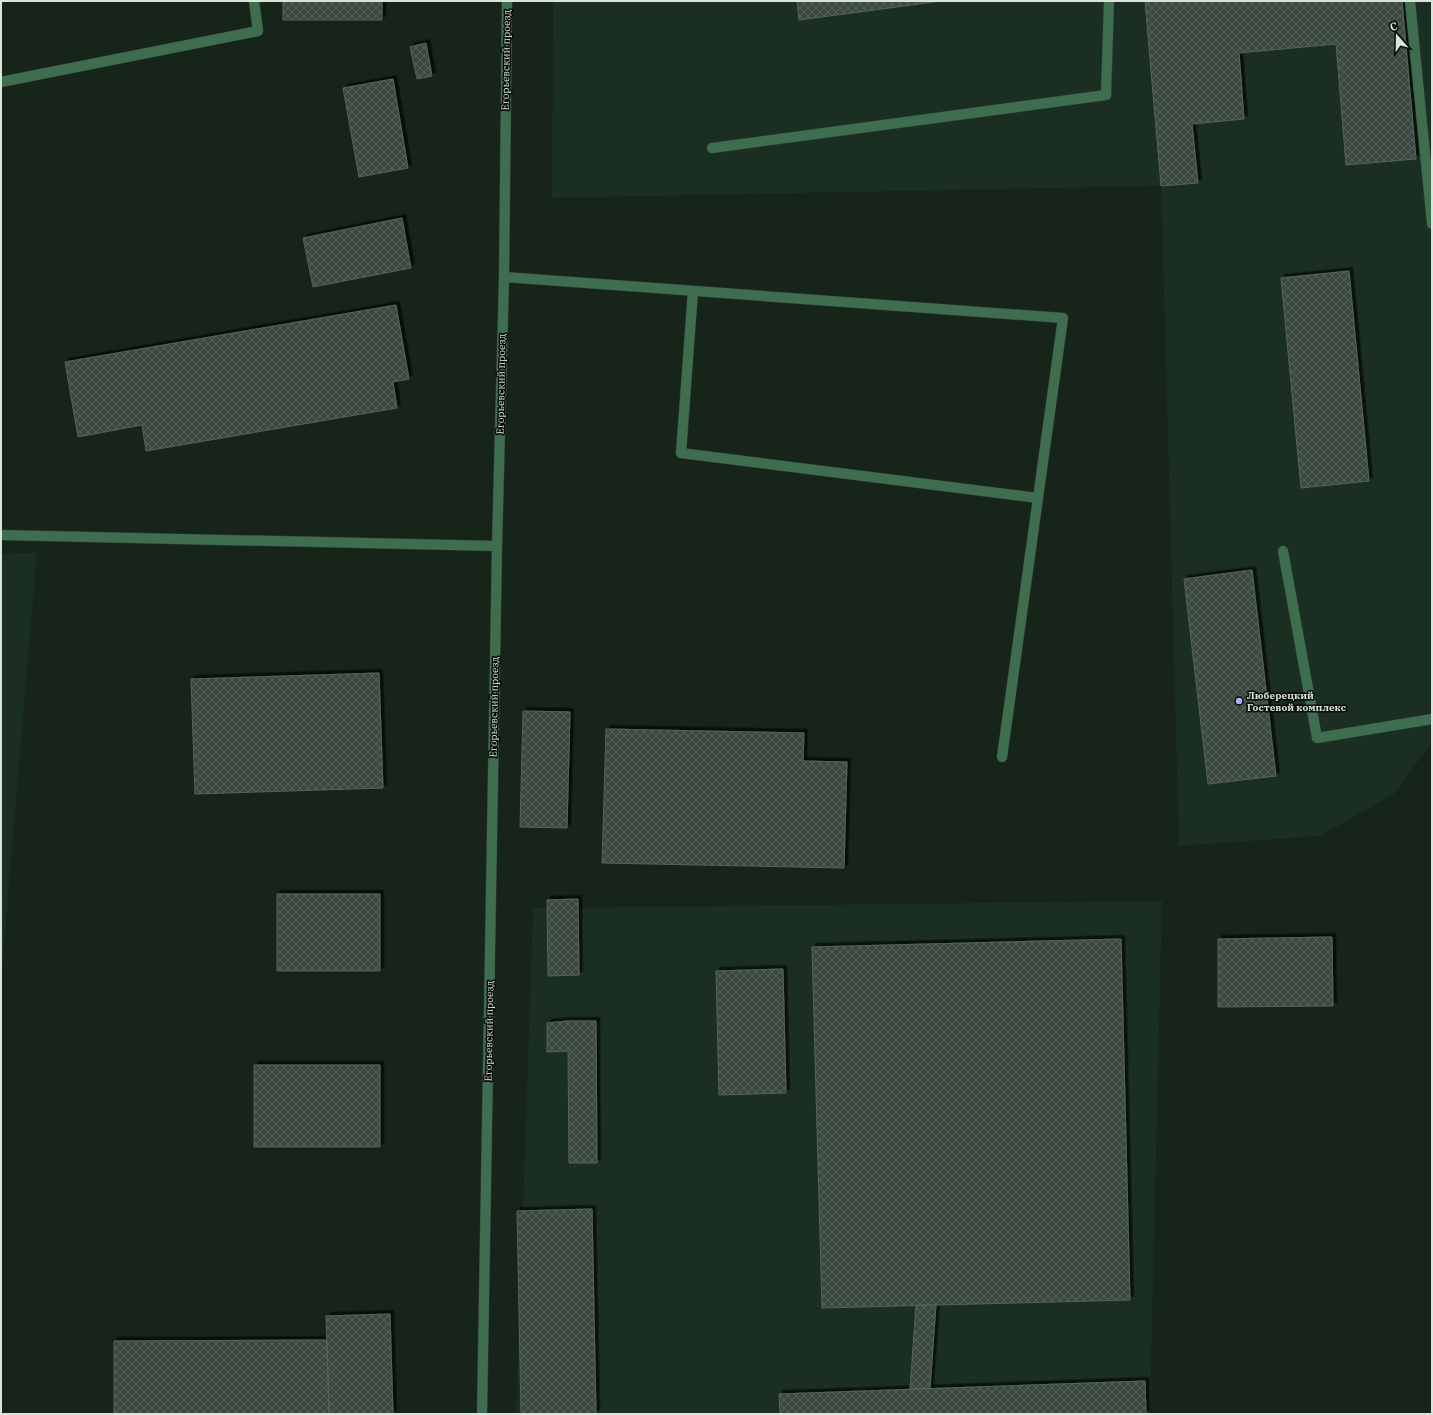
<svg xmlns="http://www.w3.org/2000/svg" width="1433" height="1415" font-family="'IBM Plex Serif',serif">
  <style>
    .built { fill: #1a2e21 }
    .building { fill: url(#building-cross-hatch); stroke: #556459; filter: url(#shadow) }
    .lines { fill: none; stroke-linecap: round; stroke-linejoin: round }
    .service-casing { stroke: #313f35; stroke-width: 11 }
    .minor-casing { stroke: #313f35; stroke-width: 11 }
    .service { stroke: #3f6d4f; stroke-width: 10 }
    .minor { stroke: #3f6d4f; stroke-width: 10 }
    .poi-dot { fill: #a7b1fc; stroke: #060b07; stroke-width: 1.5 }
    .labels { text-anchor: middle; dominant-baseline: central; stroke-width: 3; stroke-linejoin: round; paint-order: stroke }
    .street-label { font-size: 10px; fill: #dae3dc; stroke: #060b07 }
    .poi-label { font-size: 10px; font-weight: bold; fill: #dae3dc; stroke: #060b07; text-anchor: start }
  </style>
  <defs>
    <pattern id="building-cross-hatch" width="8" height="8" patternUnits="userSpaceOnUse"><rect width="8" height="8" fill="#3a493f"/><path d="M0 0l8 8M0 8l8-8" fill="none" stroke="#56635a"/></pattern>
    <filter id="shadow"><feDropShadow dx="3.5" dy="-3.5" stdDeviation="0" flood-color="#0009"/></filter>
  </defs>
  <rect width="100%" height="100%" fill="#16241a"/>
  <!-- built -->
  <path class="built" d="M553 1H1432V742L1394 794 1320 836 1179 846 1161 186 552 198Z
    M37 553 1 981V554Z
    M1162 901 1150 1414H516L533 908Z"/>
  <!-- building -->
  <path class="building" d="M283 1H382V20H283Z
    M797 1H942L799 20Z
    M1145 1H1402L1416 159 1346 165 1336 44 1239 53 1244 119 1192 124 1198 183 1161 186Z
    M426 43 432 76 417 79 410 47Z
    M393 79 408 168 359 177 343 88Z
    M402 218 411 268 313 287 303 238Z
    M1349 271 1369 481 1301 488 1281 278Z
    M396 305 409 379 393 382 397 408 146 451 142 425 78 437 65 362Z
    M1252 570 1276 776 1208 784 1184 579Z
    M379 673 383 788 195 794 191 679Z
    M523 711 570 712 567 828 520 827Z
    M606 729 804 733 803 761 847 762 844 868 602 863Z
    M277 894H380V971H277Z
    M578 899 579 975 548 976 547 900Z
    M1332 937 1333 1006 1218 1007V939Z
    M1121 939 1130 1300 822 1308 812 947Z
    M783 969 786 1093 719 1095 716 971Z
    M568 1021H596L597 1163H569L568 1051 547 1052V1023Z
    M254 1065H380V1147H254Z
    M592 1209 596 1414H521L517 1211Z
    M916 1305H936L930 1388 910 1389Z
    M390 1314 393 1414H329L326 1316Z
    M327 1340 329 1414H114V1341Z
    M1145 1381 1146 1414H780L779 1394Z"/>
  <g class="lines">
    <!-- service casing -->
    <g class="service-casing">
      <path id="service" d="M1410 1 1432 224
        M1 82 258 31 254 1
        M712 148 1106 95 1109 1
        M504 277 1063 318 1002 757
        M693 291 681 453 1038 498
        M1 535 497 546
        M1283 551 1317 738 1432 719"/>
    </g>
    <!-- minor casing -->
    <g class="minor-casing">
      <path id="minor" d="M482 1414 497 546 504 277 507 1"/>
    </g>
    <!-- service -->
    <use href="#service" class="service"/>
    <!-- minor -->
    <use href="#minor" class="minor"/>
  </g>
  <!-- markers -->
  <circle class="poi-dot" cx="1239" cy="701" r="4"/>
  <g class="labels">
    <!-- street labels -->
    <g class="street-label">
      <text transform="translate(506 60) rotate(-89)">Егорьевский проезд</text>
      <text transform="translate(501 384) rotate(-89)">Егорьевский проезд</text>
      <text transform="translate(494 707) rotate(-89)">Егорьевский проезд</text>
      <text transform="translate(489 1031) rotate(-89)">Егорьевский проезд</text>
    </g>
    <!-- poi labels -->
    <g class="poi-label">
      <text x="1247" y="695">Люберецкий<tspan x="1247" dy="12">Гостевой комплекс</tspan></text>
    </g>
  </g>
  <!-- border -->
  <rect width="1433" height="1415" fill="none" stroke="#dae3dc" stroke-width="4"/>
  <!-- north arrow -->
  <g transform="translate(1397 36) rotate(340)" stroke="#060b07" stroke-width="3" paint-order="stroke">
  <path d="M0-3L7 15L0 10L-7 15Z" fill="#dae3dc"/>
  <text y="-6" font-size="11" font-weight="bold" text-anchor="middle" fill="#dae3dc">С</text>
  </g>
</svg>
